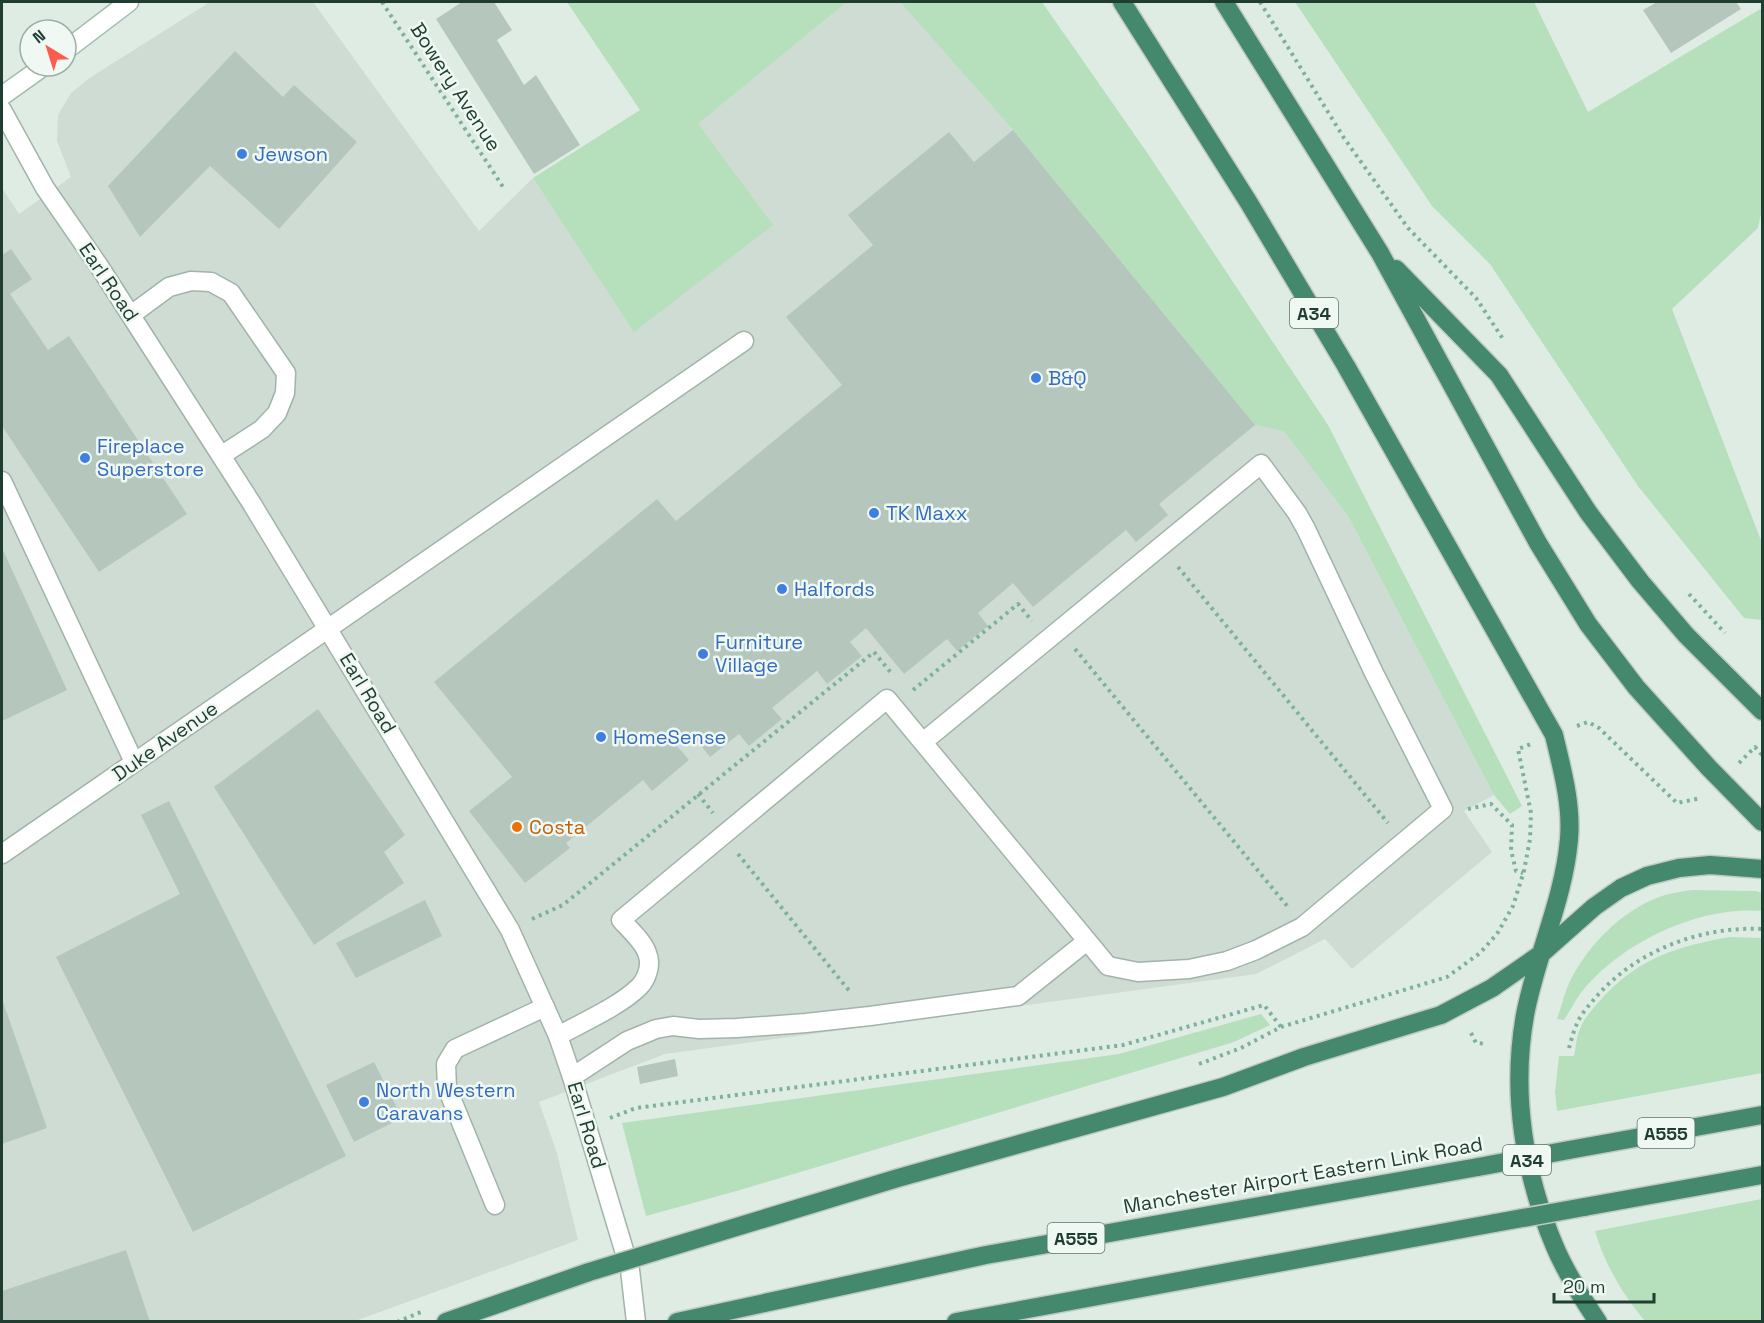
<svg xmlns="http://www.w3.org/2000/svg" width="1764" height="1323" font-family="'Space Grotesk',sans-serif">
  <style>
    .built { fill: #cedcd3 }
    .green { fill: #b6dfbb }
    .building { fill: #b5c7bd }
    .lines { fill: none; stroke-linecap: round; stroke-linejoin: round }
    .service-casing { stroke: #a2b4aa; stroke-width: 21 }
    .tertiary-casing { stroke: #a2b4aa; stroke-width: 21 }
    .secondary-casing { stroke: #a0bbad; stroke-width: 21 }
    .trunk-casing { stroke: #c0c9c5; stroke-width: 21 }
    .path { stroke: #7db299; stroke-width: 4; stroke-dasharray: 3 4.5; stroke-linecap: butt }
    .service { stroke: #fff; stroke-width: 18 }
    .tertiary { stroke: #fff; stroke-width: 18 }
    .secondary { stroke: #fff; stroke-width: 18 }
    .trunk { stroke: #44886e; stroke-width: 18 }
    .trunk-bridge-casing { stroke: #c0c9c5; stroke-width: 21; stroke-linecap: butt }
    .trunk-bridge { stroke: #44886e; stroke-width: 18 }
    .shop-dot { fill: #3f7fe0; stroke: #f0f8f3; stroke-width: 2 }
    .food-dot { fill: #e8710a; stroke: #f0f8f3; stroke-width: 2 }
    .labels { text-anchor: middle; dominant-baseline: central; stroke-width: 5; stroke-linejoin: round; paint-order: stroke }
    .shield { fill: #f0f8f3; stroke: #5e756a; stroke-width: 1.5 }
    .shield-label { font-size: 18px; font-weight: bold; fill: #1f3d30 }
    .street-label { font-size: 20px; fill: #1f3d30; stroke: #f0f8f3 }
    .shop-label { font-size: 20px; fill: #366cbe; stroke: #f0f8f3; text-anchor: start }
    .food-label { font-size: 20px; fill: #c56008; stroke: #f0f8f3; text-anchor: start }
  </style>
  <rect width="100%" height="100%" fill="#dfece4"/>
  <!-- built -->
  <path class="built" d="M210 2H313L479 231 533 178 634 331 698 124 847 2H900L1013 130 1255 424 1284 430 1348 516 1494 795 1464 811 1492 852 1352 969 1325 939 1256 974 665 1054 539 1102 557 1153 578 1240 355 1321H2V188L19 214 71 177 57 141 58 115 71 93 91 77Z"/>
  <!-- green -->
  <path class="green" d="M567 2H847L698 124 773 225 634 332 533 178 640 110Z
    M900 2H1042L1148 154 1328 425 1522 806 1510 814 1494 795 1348 516 1284 431 1255 425 1013 130Z
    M1295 2H1534L1588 112 1762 8V209L1758 228 1672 309 1762 543V620L1744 618 1638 486 1490 264 1432 206Z
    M1692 890 1756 891 1762 893V911C1699 905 1616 944 1578 997 1573 1004 1569 1013 1564 1020L1557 1019C1561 1009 1563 998 1567 988 1584 948 1623 908 1665 895 1673 893 1683 891 1692 890Z
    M1729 937 1762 938V1073L1557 1111 1555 1092 1559 1056H1574C1576 1048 1576 1037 1580 1029 1585 1016 1596 1005 1605 995 1643 956 1677 947 1729 937Z
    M1261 1014 1270 1025 1234 1042 740 1190 646 1216 622 1123 1119 1054Z
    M1762 1199V1321H1645C1623 1295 1605 1265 1595 1231Z"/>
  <!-- building -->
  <path class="building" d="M462 2H494L512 30 497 40 524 85 536 75 580 145 534 174 436 19Z
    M1657 2H1736L1741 9 1671 53 1643 10Z
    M235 51 283 97 294 85 357 142 279 229 210 166 140 237 108 186Z
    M1013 130 1255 425 1159 504 1168 515 1136 542 1126 530 1033 607 1013 583 978 613 988 626 957 651 947 639 904 674 866 628 850 642 862 656 827 684 817 671 772 708 782 719 749 746 739 734 710 757 691 733 676 745 689 760 652 791 643 780 566 843 570 848 525 883 469 811 512 777 434 682 657 499 676 521 842 385 786 317 873 245 848 215 949 132 974 162Z
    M11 249 32 279 10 294 48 350 69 336 187 514 99 572 2 426V255Z
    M2 548 67 690 2 721Z
    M318 709 405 835 384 852 404 883 314 945 214 787Z
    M169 801 346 1156 193 1232 56 957 180 894 141 815Z
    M425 900 442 936 356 978 336 943Z
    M2 999 47 1128 2 1144Z
    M675 1059 678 1076 640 1084 637 1067Z
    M374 1062 402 1118 354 1142 326 1085Z
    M126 1250 150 1322H2V1291Z"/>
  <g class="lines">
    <!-- service casing -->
    <g class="service-casing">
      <path id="service" d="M131 315 169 287 191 281 211 282 231 293 286 373 285 393 277 413 262 429 222 455
        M2 481 134 762
        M2 854 744 341
        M558 1036C581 1023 620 1006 639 987 647 979 652 964 647 953 643 941 629 929 621 920L887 699 1108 966 1138 972 1189 969 1227 961 1256 950 1302 927 1443 809 1374 673 1306 529 1297 513 1261 464 923 742
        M572 1077 627 1041 656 1029 673 1026 699 1029 737 1028 806 1023 870 1016 1018 996 1087 941
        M495 1205 447 1088 446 1064 455 1049 545 1007"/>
    </g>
    <!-- tertiary casing -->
    <g class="tertiary-casing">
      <path id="tertiary" d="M2 110 45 188 99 266 252 504 510 930 558 1036 572 1077 630 1270 636 1322"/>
    </g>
    <!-- secondary casing -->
    <g class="secondary-casing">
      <path id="secondary" d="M66 50 129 2
        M2 96 44 66"/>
    </g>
    <!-- trunk casing -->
    <g class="trunk-casing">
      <path id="trunk" d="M1122 2 1249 203 1346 366 1554 735C1562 769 1572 804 1569 839 1564 899 1536 956 1525 1015 1511 1093 1524 1174 1555 1247 1566 1273 1582 1298 1598 1322
        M1224 2 1380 253 1538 543 1588 624 1636 687 1709 768 1762 822
        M1396 269 1499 375 1588 512 1640 581 1686 635 1762 711
        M1569 1150 1762 1115
        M1584 1207 1762 1175
        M654 1252 898 1178 1223 1087 1304 1057 1441 1015 1492 988 1541 954 1594 907 1621 888 1647 876 1679 868 1710 865 1762 869
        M446 1322 589 1272
        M677 1322 986 1255 1478 1167
        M956 1322 1495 1223"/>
    </g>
    <!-- path -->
    <path class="path" d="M382 2 505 190
      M1260 2 1344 138 1408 228 1476 298 1503 339
      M1178 567 1388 823
      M1689 594 1725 633
      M1075 649 1288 907
      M913 690 1018 604 1032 621
      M1577 726 1588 722 1599 728 1677 803 1701 798
      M1739 763 1755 747 1762 755
      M698 794 713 813
      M1468 809 1491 804 1512 825 1511 850 1516 871 1523 873
      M738 854 851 993
      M532 919 563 905 874 652 892 674
      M1471 1033 1476 1043 1487 1044
      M1569 1048C1571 1041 1573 1033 1576 1026 1580 1015 1589 1005 1597 996 1637 950 1702 926 1762 929
      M1199 1064 1241 1048 1281 1027 1447 977 1480 953 1497 934 1513 906 1524 871 1530 839 1531 813 1518 749 1531 744
      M610 1118 636 1108 1123 1045 1264 1005 1281 1027
      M397 1322 421 1312"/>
    <!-- service -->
    <use href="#service" class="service"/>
    <!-- tertiary -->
    <use href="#tertiary" class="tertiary"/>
    <!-- secondary -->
    <use href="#secondary" class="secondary"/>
    <!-- trunk -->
    <use href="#trunk" class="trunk"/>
    <!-- trunk-bridge casing -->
    <g class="trunk-bridge-casing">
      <path id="trunk-bridge" d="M1478 1167 1569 1150
        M1495 1223 1584 1207
        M589 1272 654 1252"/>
    </g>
    <!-- trunk-bridge -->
    <use href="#trunk-bridge" class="trunk-bridge"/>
  </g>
  <!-- markers -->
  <g class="shop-dot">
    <circle cx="242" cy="154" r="6"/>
    <circle cx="1036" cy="378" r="6"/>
    <circle cx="85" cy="458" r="6"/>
    <circle cx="874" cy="513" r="6"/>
    <circle cx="782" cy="589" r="6"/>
    <circle cx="703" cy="654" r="6"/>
    <circle cx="601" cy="737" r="6"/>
    <circle cx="364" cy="1102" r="6"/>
  </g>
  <circle class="food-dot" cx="517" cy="827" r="6"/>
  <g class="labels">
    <!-- shield labels -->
    <g class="shield">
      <rect x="1290" y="298" width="48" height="30" rx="4.5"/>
      <rect x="1637.5" y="1118" width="57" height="30" rx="4.5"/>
      <rect x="1503" y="1145" width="48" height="30" rx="4.5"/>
      <rect x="1047.5" y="1223" width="57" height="30" rx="4.5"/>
    </g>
    <g class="shield-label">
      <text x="1314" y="313">A34</text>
      <text x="1666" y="1133">A555</text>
      <text x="1527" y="1160">A34</text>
      <text x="1076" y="1238">A555</text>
    </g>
    <!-- street labels -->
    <g class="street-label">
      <text transform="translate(456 87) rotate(57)">Bowery Avenue</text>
      <text transform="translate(109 282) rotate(56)">Earl Road</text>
      <text transform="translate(368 693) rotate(59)">Earl Road</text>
      <text transform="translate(165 741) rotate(-35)">Duke Avenue</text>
      <text transform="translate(587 1125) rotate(73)">Earl Road</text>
      <text transform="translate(1303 1175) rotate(-10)">Manchester Airport Eastern Link Road</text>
    </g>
    <!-- shop labels -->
    <g class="shop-label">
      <text x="254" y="154">Jewson</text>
      <text x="1048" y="378">B&amp;Q</text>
      <text x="97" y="446">Fireplace<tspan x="97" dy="23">Superstore</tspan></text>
      <text x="886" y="513">TK Maxx</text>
      <text x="794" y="589">Halfords</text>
      <text x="715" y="642">Furniture<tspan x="715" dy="23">Village</tspan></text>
      <text x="613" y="737">HomeSense</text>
      <text x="376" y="1090">North Western<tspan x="376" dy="23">Caravans</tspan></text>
    </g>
    <!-- food labels -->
    <g class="food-label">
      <text x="529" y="827">Costa</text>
    </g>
  </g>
  <!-- border -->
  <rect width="1764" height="1323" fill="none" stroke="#1f3d30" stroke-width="6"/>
  <!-- north arrow -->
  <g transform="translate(48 48) rotate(322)"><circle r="28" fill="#f0f8f3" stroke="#9cada5" stroke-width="1.5"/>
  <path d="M0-4.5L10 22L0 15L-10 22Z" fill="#fc5b4d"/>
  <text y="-9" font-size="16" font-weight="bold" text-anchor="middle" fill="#1f3d30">N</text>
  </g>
  <!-- scale -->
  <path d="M1554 1293v9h100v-9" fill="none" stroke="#1f3d30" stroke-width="3"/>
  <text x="1563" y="1293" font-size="18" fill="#1f3d30" stroke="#f0f8f3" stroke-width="4.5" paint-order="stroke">20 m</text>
</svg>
